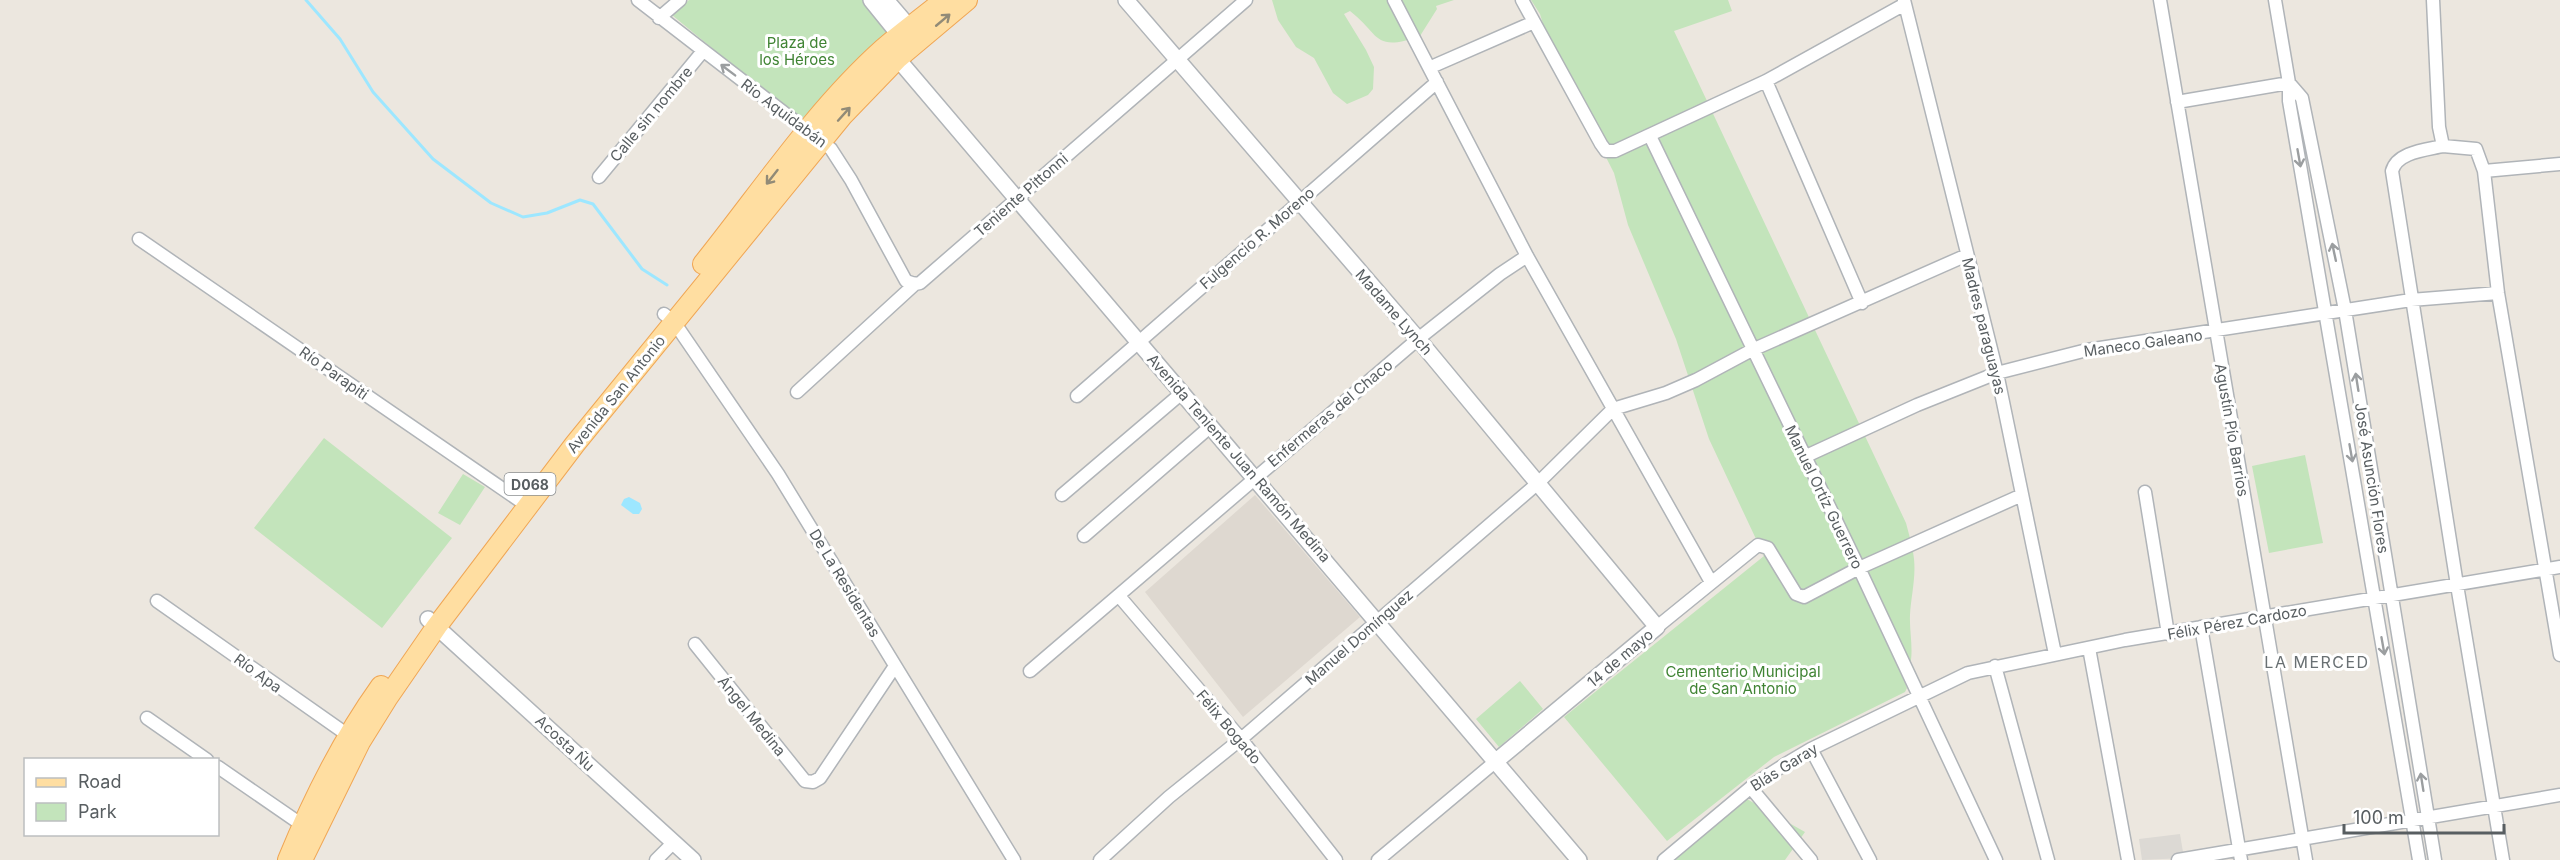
<svg xmlns="http://www.w3.org/2000/svg" width="2560" height="860" font-family="Inter,sans-serif">
  <style>
    .industrial { fill: #dcd9d4 }
    .education { fill: #ded8d0 }
    .green { fill: #c3e4bb }
    .water { fill: #9de7ff }
    .lines { fill: none; stroke-linecap: round; stroke-linejoin: round }
    .stream { stroke: #9de7ff; stroke-width: 3 }
    .minor-casing { stroke: #b0b4b8; stroke-width: 15 }
    .tertiary-casing { stroke: #b0b4b8; stroke-width: 18 }
    .primary-casing { stroke: #f0a654; stroke-width: 22 }
    .minor { stroke: #fff; stroke-width: 12 }
    .tertiary { stroke: #fff; stroke-width: 15 }
    .primary { stroke: #ffdea1; stroke-width: 20 }
    .oneway { stroke: #928b77 }
    .oneway2 { stroke: #9b9ea0 }
    .labels { text-anchor: middle; dominant-baseline: central; stroke-width: 6; stroke-linejoin: round; paint-order: stroke }
    .shield { fill: #fff; stroke: #8a8e90; stroke-width: 1.5 }
    .shield-label { font-size: 14px; font-weight: bold; fill: #585e61 }
    .park-label { font-size: 15px; fill: #408434; stroke: #fff }
    .street-label { font-size: 15px; fill: #585e61; stroke: #fff }
    .neighbourhood-label { font-size: 16px; letter-spacing: 1.5px; fill: #697073; stroke: #fff }
  </style>
  <rect width="100%" height="100%" fill="#ece7df"/>
  <!-- industrial -->
  <path class="industrial" d="M2180 834 2184 858 2142 860 2139 839Z"/>
  <!-- education -->
  <path class="education" d="M1255 495 1360 617 1243 717 1145 592Z"/>
  <!-- green -->
  <path class="green" d="M689 0H864L890 31 800 121 672 15Z
    M1272 0H1454L1436 6 1437 9 1420 36C1373 53 1380 34 1350 11L1344 14 1366 50 1374 67 1373 89 1368 95 1347 104 1333 93 1314 58 1296 47 1278 20Z
    M1531 0H1728L1732 11 1674 31 1906 523C1909 535 1913 547 1914 559 1916 578 1911 597 1910 615 1909 637 1917 660 1904 679L1907 688 1905 692 1774 757 1667 841 1564 717 1764 556 1709 439 1676 339 1628 225 1614 173 1550 47 1540 14Z
    M324 438 452 538 382 628 254 528Z
    M2305 455 2323 543 2269 553 2252 466Z
    M463 474 485 487 460 525 438 513Z
    M1520 681 1543 709 1499 747 1476 719Z
    M1738 794 1805 832 1785 860H1669Z"/>
  <!-- water -->
  <path class="water" d="M629 497 640 503 642 509 639 514H633L621 505 624 499Z"/>
  <g class="lines">
    <!-- stream -->
    <path class="stream" d="M306 0 340 39 373 92 433 159 491 203 523 217 547 213 580 200 593 204 642 269 667 285"/>
    <!-- minor casing -->
    <g class="minor-casing">
      <path id="minor" d="M638 0 831 149 851 180 906 281 915 284
        M1394 0 1527 256 1711 582
        M1522 0 1601 144 1606 151H1615L1766 81 1905 4
        M1904 0 1997 373 2055 654
        M2160 0 2306 860
        M2275 0 2289 83V101L2419 860
        M2433 0 2439 127 2443 146 2476 149 2484 171 2498 293 2560 655
        M659 18 680 0
        M1431 67 1534 22
        M1766 81 1862 303
        M2289 83 2302 98 2345 310 2435 860
        M2177 102 2289 83
        M1650 136 1859 568 1996 860
        M2443 146C2426 150 2397 152 2392 171L2457 585 2503 860
        M2484 171 2560 164
        M599 177 703 51
        M139 239 529 507
        M664 314 674 322 778 474 1014 860
        M797 392 915 284 920 283 1246 0
        M1077 396 1437 82
        M1804 457 1917 405 1997 373 2087 350 2411 300 2498 293
        M2145 492 2168 634
        M1062 495 1183 392
        M1084 536 1211 426
        M1119 596 1241 739 1336 860
        M157 601 352 738
        M1657 627 1758 545 1768 548 1796 594 1804 597 1859 568 2022 495
        M2201 627 2241 860
        M695 644 805 781 813 782 820 778 895 666
        M2089 648 2128 860
        M1995 666 2048 860
        M1030 671 1418 339 1500 274 1527 256
        M147 718 207 760
        M1811 749 1870 860
        M218 767 308 829
        M1751 788 1811 860
        M656 860 673 843
        M1100 860 1169 797 1241 739 1538 483 1613 409 1666 393 1696 380 1752 350 1967 255
        M1378 860 1495 762
        M1664 860 1756 783 1784 765 1811 749 1968 673 2125 640 2560 567
        M2178 860 2560 795"/>
    </g>
    <!-- tertiary casing -->
    <g class="tertiary-casing">
      <path id="tertiary" d="M871 0 905 42
        M886 0 916 35
        M1126 0 1418 339 1657 627 1495 762
        M891 51 1579 860
        M428 619 693 860"/>
    </g>
    <!-- primary casing -->
    <g class="primary-casing">
      <path id="primary" d="M703 264C760 193 815 110 883 49 902 32 924 17 944 0
        M288 860C313 799 343 739 381 686
        M302 860 360 742 388 697 437 626 575 444 843 115 898 58 967 0"/>
    </g>
    <!-- minor -->
    <use href="#minor" class="minor"/>
    <!-- tertiary -->
    <use href="#tertiary" class="tertiary"/>
    <!-- primary -->
    <use href="#primary" class="primary"/>
  </g>
  <!-- one-way arrows -->
  <defs><path id="oneway-shaft" d="M-6 0H5M1.5-3L5.5 0L1.5 3" fill="none" stroke-width="1.6" stroke-linecap="round" stroke-linejoin="round" transform="scale(1.5)"/></defs>
  <g class="oneway">
    <use href="#oneway-shaft" transform="translate(943 20) rotate(-40)"/>
    <use href="#oneway-shaft" transform="translate(844 114) rotate(-48)"/>
    <use href="#oneway-shaft" transform="translate(772 177) rotate(128)"/>
  </g>
  <g class="oneway2">
    <use href="#oneway-shaft" transform="translate(728 70) rotate(-143)"/>
    <use href="#oneway-shaft" transform="translate(2299 158) rotate(80)"/>
    <use href="#oneway-shaft" transform="translate(2334 252) rotate(-102)"/>
    <use href="#oneway-shaft" transform="translate(2357 382) rotate(-99)"/>
    <use href="#oneway-shaft" transform="translate(2351 453) rotate(80)"/>
    <use href="#oneway-shaft" transform="translate(2383 646) rotate(80)"/>
    <use href="#oneway-shaft" transform="translate(2422 782) rotate(-99)"/>
  </g>
  <g class="labels">
    <!-- shield labels -->
    <rect class="shield" x="504.5" y="473" width="51" height="22" rx="4.5"/>
    <g class="shield-label">
      <text x="530" y="484">D068</text>
    </g>
    <!-- park labels -->
    <g class="park-label">
      <text x="797" y="42">Plaza de<tspan x="797" dy="17">los Héroes</tspan></text>
      <text x="1743" y="671">Cementerio Municipal<tspan x="1743" dy="17">de San Antonio</tspan></text>
    </g>
    <!-- street labels -->
    <g class="street-label">
      <text transform="translate(784 113) rotate(37)">Río Aquidabán</text>
      <text transform="translate(651 114) rotate(-50)">Calle sin nombre</text>
      <text transform="translate(1021 195) rotate(-41)">Teniente Pittonni</text>
      <text transform="translate(1257 238) rotate(-41)">Fulgencio R. Moreno</text>
      <text transform="translate(1394 312) rotate(49)">Madame Lynch</text>
      <text transform="translate(1984 326) rotate(76)">Madres paraguayas</text>
      <text transform="translate(2143 343) rotate(-8)">Maneco Galeano</text>
      <text transform="translate(334 373) rotate(35)">Río Parapiti</text>
      <text transform="translate(616 394) rotate(-51)">Avenida San Antonio</text>
      <text transform="translate(1330 413) rotate(-40)">Enfermeras del Chaco</text>
      <text transform="translate(2232 430) rotate(80)">Agustín Pío Barrios</text>
      <text transform="translate(1239 458) rotate(49)">Avenida Teniente Juan Ramón Medina</text>
      <text transform="translate(2372 478) rotate(81)">José Asunción Flores</text>
      <text transform="translate(1824 497) rotate(64)">Manuel Ortíz Guerrero</text>
      <text transform="translate(845 583) rotate(59)">De La Residentas</text>
      <text transform="translate(2237 622) rotate(-10)">Félix Pérez Cardozo</text>
      <text transform="translate(1359 637) rotate(-41)">Manuel Domínguez</text>
      <text transform="translate(1620 658) rotate(-40)">14 de mayo</text>
      <text transform="translate(258 673) rotate(36)">Río Apa</text>
      <text transform="translate(752 716) rotate(51)">Ángel Medina</text>
      <text transform="translate(1229 727) rotate(50)">Félix Bogado</text>
      <text transform="translate(565 743) rotate(43)">Acosta Ñu</text>
      <text transform="translate(1784 767) rotate(-32)">Blás Garay</text>
    </g>
    <!-- neighbourhood labels -->
    <g class="neighbourhood-label">
      <text x="2317" y="662">LA MERCED</text>
    </g>
  </g>
  <!-- legend -->
  <rect x="24" y="758" width="195" height="78" fill="#ffffff" stroke="#bcbfc0" stroke-width="1.5"/>
  <rect x="36" y="778" width="30" height="9" fill="#ffdea1" stroke="#bcbfc0" stroke-width="1.5"/>
  <text x="78" y="788" font-size="18" fill="#585e61">Road</text>
  <rect x="36" y="803" width="30" height="18" fill="#c3e4bb" stroke="#bcbfc0" stroke-width="1.5"/>
  <text x="78" y="818" font-size="18" fill="#585e61">Park</text>
  <!-- scale -->
  <path d="M2344 824v9h160v-9" fill="none" stroke="#585e61" stroke-width="3"/>
  <text x="2353" y="824" font-size="18" fill="#585e61" stroke="#ffffff" stroke-width="4.5" paint-order="stroke">100 m</text>
</svg>
